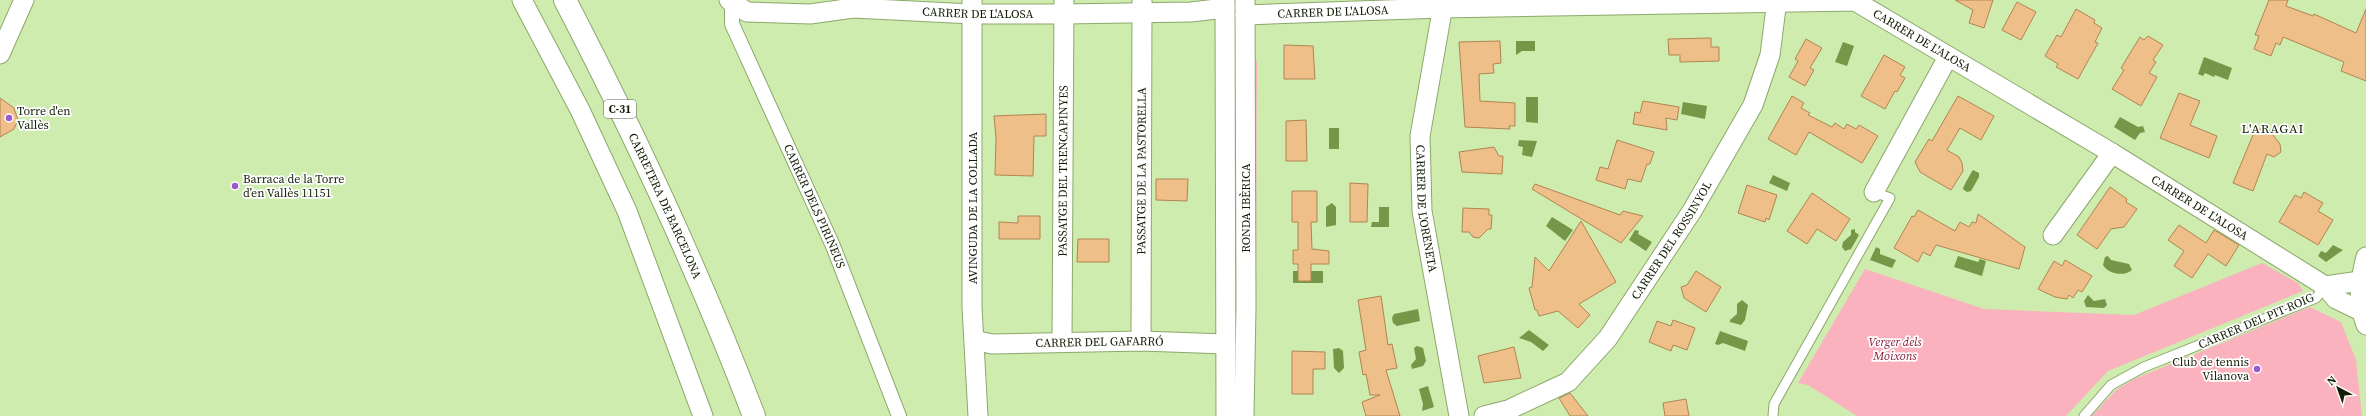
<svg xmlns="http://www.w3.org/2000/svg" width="2366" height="416" font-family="'Source Serif 4',serif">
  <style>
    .green { fill: #fab3be }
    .water { fill: #759748 }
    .building { fill: #efbf8a; stroke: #b18451 }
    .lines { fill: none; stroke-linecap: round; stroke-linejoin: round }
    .service-casing { stroke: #8ca86c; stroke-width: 11 }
    .pedestrian-casing { stroke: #8ca86c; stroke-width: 16 }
    .minor-casing { stroke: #8ca86c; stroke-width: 21 }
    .trunk-casing { stroke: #8ca86c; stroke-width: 24 }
    .service { stroke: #fff; stroke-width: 9 }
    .pedestrian { stroke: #fff; stroke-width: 14 }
    .minor { stroke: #fff; stroke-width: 19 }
    .trunk { stroke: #fff; stroke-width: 22 }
    .poi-dot { fill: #9d59ce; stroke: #fff; stroke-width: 1.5 }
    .labels { text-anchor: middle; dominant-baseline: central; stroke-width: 3.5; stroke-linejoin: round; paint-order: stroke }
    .shield { fill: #fff; stroke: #5a6150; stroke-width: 1 }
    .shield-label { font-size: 11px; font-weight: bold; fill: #131d05 }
    .street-label { font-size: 12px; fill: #131d05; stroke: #fff }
    .poi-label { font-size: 12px; fill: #131d05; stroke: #fff; text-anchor: start }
    .park-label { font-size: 12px; font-style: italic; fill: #871a3b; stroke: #fff }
    .neighbourhood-label { font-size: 13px; letter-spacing: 1px; fill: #131d05; stroke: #fff }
  </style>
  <rect width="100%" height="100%" fill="#ceecad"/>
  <!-- green -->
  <path class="green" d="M1257 61 1256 302 1251 301 1253 62Z
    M1233 62H1237V300H1233Z
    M2262 263 2298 283 2303 291 2108 371 2066 416H1857L1808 385 1798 383 1865 269 1984 309 2134 315Z
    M2310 307 2341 322 2356 360 2362 416H2092L2116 390 2134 379Z"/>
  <!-- water -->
  <path class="water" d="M1516 41H1535V51H1522L1516 55Z
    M1843 42 1854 46 1847 66 1835 62Z
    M2204 57 2232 68 2228 80 2215 75 2214 77 2205 73 2203 76 2198 74Z
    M1526 97H1538V123L1526 122Z
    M1683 102 1707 106 1705 119 1681 114Z
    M2120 117 2138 127 2143 126 2145 132 2140 133 2135 140 2114 127Z
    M1329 128H1339V149H1329Z
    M1519 140 1537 141 1532 157 1522 155 1523 147 1518 146Z
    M1973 170 1979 173V177L1971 191 1967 192 1963 189C1963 187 1972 171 1973 170Z
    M1773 175 1790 183 1787 191 1769 183Z
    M1332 203 1336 207V225L1326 227V207Z
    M1379 207H1389V227H1371L1372 222H1379Z
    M1552 217 1573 230 1565 241 1546 226Z
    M1855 229V232L1859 235 1851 249 1845 251 1842 247 1843 242 1851 235V230Z
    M1635 230 1639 231 1638 234 1652 242 1646 251 1629 240Z
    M2333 245 2343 250 2326 262 2318 256 2321 251 2326 253Z
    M1876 247 1880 249V254L1896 260 1892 268 1870 260Z
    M1958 256 1978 262 1980 259 1986 261 1982 276 1954 267Z
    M2108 256 2111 260 2129 264 2132 270C2124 277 2108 274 2103 265L2105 257Z
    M1293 271H1298V281H1311V271H1323V283H1293Z
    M2088 295 2094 301 2105 299 2107 305 2104 308 2086 307 2084 301Z
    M1742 300 1748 305 1745 320 1741 325 1730 322V320L1737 314V304Z
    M1418 309 1420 321 1397 326 1393 323 1392 318 1394 314Z
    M1529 330 1549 345 1543 351 1531 342 1519 338Z
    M1720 331 1748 341 1745 351 1723 343 1718 345 1715 344Z
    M1417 346 1423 348 1426 361 1423 366 1412 369 1411 365 1416 359 1414 348Z
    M1339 348 1343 351 1344 368 1339 373 1334 368 1333 349Z
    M1428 386 1434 407 1422 411 1423 404 1419 389Z"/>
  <!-- building -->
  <path class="building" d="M1955 0H1993L1984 28 1969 23 1973 10Z
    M2269 0H2288L2286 6 2313 16 2314 14 2356 33 2366 9V81L2341 71 2344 62 2283 37 2280 45 2276 43 2271 56 2254 49 2259 36 2255 35Z
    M2017 2 2036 12 2021 40 2002 30Z
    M2076 9 2095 20 2094 23 2102 28 2095 42 2098 43 2078 79 2056 67 2058 64 2045 56 2057 35 2061 37Z
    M2148 36 2163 45 2153 60 2156 62 2149 73 2157 77 2141 106 2112 89 2124 70 2121 68 2140 37 2144 40Z
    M1711 38V47H1719V61L1680 62V55H1669L1668 39Z
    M1806 39 1822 48 1810 68 1814 70 1805 86 1789 77 1798 61 1795 59Z
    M1500 41 1501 63 1493 64 1494 73 1479 74 1480 101 1515 103V126H1509L1510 129 1465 127 1459 42Z
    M1284 45 1313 46 1315 79H1284Z
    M1884 55 1905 67 1900 75 1905 78 1897 92 1895 91 1885 109 1861 96Z
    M2179 93 2200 101 2190 125 2217 136 2209 158 2160 138Z
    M1792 96 1804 103 1801 108 1810 113 1808 115 1832 127 1835 123 1844 129 1847 124 1856 129 1859 125 1878 136 1862 163 1809 132 1796 155 1768 139Z
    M1958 96 1994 116 1981 140 1960 128 1947 150 1959 157 1962 163 1963 171 1951 190 1920 172 1915 162 1929 139 1932 141Z
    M0 98 14 108 18 120 14 129 0 137Z
    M1643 101 1679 107 1677 120 1666 118 1667 130 1633 124 1635 112 1640 113Z
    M1046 114V136H1034L1033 176 995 175 996 138 994 116Z
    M1306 120 1307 161H1286V121Z
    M2265 125 2280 144 2281 152 2274 157 2267 154 2253 191 2233 183 2253 135Z
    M1617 140 1654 152 1650 164H1647L1641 182 1628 179 1625 189 1596 180 1600 167 1608 169Z
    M1494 147 1499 156H1503L1502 174 1462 172 1459 152Z
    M1156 179H1188L1187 201 1156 200Z
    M1350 183 1368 184 1367 222H1350Z
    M1535 184 1620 215 1623 211 1643 216 1621 243 1532 189Z
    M1747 185 1777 195 1769 220 1766 218 1765 222 1738 213Z
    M2110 187 2127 199 2126 202 2137 209 2124 227 2111 229 2097 249 2077 235Z
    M1292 191H1317V222H1311L1312 249 1329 251V264H1311V281H1298V264H1293V250H1298V222H1292Z
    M2304 192 2323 203 2318 211 2333 220 2318 245 2279 222 2295 195 2301 198Z
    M1812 193 1850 219 1836 241 1817 229 1807 244 1787 231Z
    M1463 208 1489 209V215H1492L1491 229H1488L1479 238 1473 237 1469 232H1462Z
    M1918 210 1955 231 1960 222 1969 227 1972 222 1976 223 1978 214 2025 247 2019 269 1936 245 1930 256 1923 252 1918 262 1894 248 1912 216 1914 217Z
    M1018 216H1040V239H999V222L1018 223Z
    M1581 221 1616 282 1579 304 1590 315 1578 328 1558 311 1539 316 1537 310H1535L1529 288 1532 287 1535 257 1549 271Z
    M2179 225 2206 243 2214 230 2239 245 2226 266 2208 254 2192 278 2174 266 2184 251 2168 240Z
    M1078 239H1109V262H1077Z
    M2065 260 2092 276 2082 292 2078 290 2073 298 2069 295 2067 299 2055 297 2038 289 2054 261 2062 266Z
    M1696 271 1721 287 1706 312 1684 298 1681 287 1687 285Z
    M1381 296 1388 345 1392 344 1397 368 1386 370 1400 416H1366L1362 402 1380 395H1370L1366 374 1363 375 1359 352 1366 350 1358 300Z
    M1673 320 1695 328 1687 350 1673 345 1671 351 1649 342 1657 321 1671 326Z
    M1514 347 1521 378 1484 383 1478 356Z
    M1292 351 1325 352V369H1313V394H1292Z
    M1570 393 1588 416H1570L1559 398Z
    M1686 399 1689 416H1665L1663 403Z"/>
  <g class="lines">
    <!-- service casing -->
    <g class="service-casing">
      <path id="service" d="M1773 416 1774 404 1890 198 1874 192
        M2084 416 2111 385 2144 367 2316 298 2325 286"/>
    </g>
    <!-- pedestrian casing -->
    <g class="pedestrian-casing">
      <g id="pedestrian">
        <path id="s1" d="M732 4V24L833 246 899 416"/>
      </g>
    </g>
    <!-- minor casing -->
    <g class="minor-casing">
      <g id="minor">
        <path d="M522 0 580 110 627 211 703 416"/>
        <path id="s2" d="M729 0 747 12 810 14 853 8 972 14H1064L1191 12 1225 8"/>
        <path d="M972 0V307L978 416"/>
        <path d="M1225 0 1226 416"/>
        <path id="s3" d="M1444 0 1420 136 1422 211 1459 416"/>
        <path id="s4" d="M1245 15 1442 8 1855 1 2112 153 2325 286 2336 299 2361 311"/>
        <path d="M0 54 24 0"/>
        <path d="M1874 192 1948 57"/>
        <path d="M2053 235 2112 153"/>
        <path d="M2366 257C2360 280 2357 301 2366 325"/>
        <path d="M2325 286 2360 281"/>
        <path id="s5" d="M974 340 992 344 1141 341 1226 344"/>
        <path id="s6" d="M1141 341 1142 1"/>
        <path id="s7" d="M1062 342 1064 0"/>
        <path d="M1244 416 1246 307 1245 0"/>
        <path id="s8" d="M1484 416 1508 410 1568 382 1608 338 1692 211 1753 105 1770 55 1777 0"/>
      </g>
    </g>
    <!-- trunk casing -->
    <g class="trunk-casing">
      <g id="trunk">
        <path id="s9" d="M565 0C635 135 700 274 754 416"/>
      </g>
    </g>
    <!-- service -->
    <use href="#service" class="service"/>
    <!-- pedestrian -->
    <use href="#pedestrian" class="pedestrian"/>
    <!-- minor -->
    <use href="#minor" class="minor"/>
    <!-- trunk -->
    <use href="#trunk" class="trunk"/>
  </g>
  <!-- markers -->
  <g class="poi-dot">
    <circle cx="9" cy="118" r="4"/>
    <circle cx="235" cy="186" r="4"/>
    <circle cx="2257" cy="369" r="4"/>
  </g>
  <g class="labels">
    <!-- shield labels -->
    <rect class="shield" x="604" y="100" width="32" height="18" rx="3"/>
    <g class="shield-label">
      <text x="620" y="109">C-31</text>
    </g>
    <!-- street labels -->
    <g class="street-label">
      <text stroke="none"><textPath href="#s2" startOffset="253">CARRER DE L'ALOSA</textPath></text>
      <text stroke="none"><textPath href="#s4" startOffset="88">CARRER DE L'ALOSA</textPath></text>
      <text stroke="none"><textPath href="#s4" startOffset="688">CARRER DE L'ALOSA</textPath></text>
      <text stroke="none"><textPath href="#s7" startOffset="171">PASSATGE DEL TRENCAPINYES</textPath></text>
      <text stroke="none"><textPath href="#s6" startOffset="170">PASSATGE DE LA PASTORELLA</textPath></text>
      <text stroke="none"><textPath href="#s9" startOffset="229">CARRETERA DE BARCELONA</textPath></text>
      <text stroke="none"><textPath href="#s1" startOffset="220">CARRER DELS PIRINEUS</textPath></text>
      <text stroke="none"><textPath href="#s4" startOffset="1012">CARRER DE L'ALOSA</textPath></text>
      <text transform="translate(973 208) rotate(-90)">AVINGUDA DE LA COLLADA</text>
      <text transform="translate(1246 208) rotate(-90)">RONDA IBÈRICA</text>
      <text stroke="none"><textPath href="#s3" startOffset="211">CARRER DE L'ORENETA</textPath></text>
      <text stroke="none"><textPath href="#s8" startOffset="267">CARRER DEL ROSSINYOL</textPath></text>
      <text transform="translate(2256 321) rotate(-23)">CARRER DEL PIT-ROIG</text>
      <text stroke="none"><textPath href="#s5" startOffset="126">CARRER DEL GAFARRÓ</textPath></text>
    </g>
    <!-- poi labels -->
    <g class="poi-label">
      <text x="17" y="111">Torre d'en<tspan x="17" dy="14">Vallès</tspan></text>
      <text x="243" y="179">Barraca de la Torre<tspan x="243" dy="14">d’en Vallès 11151</tspan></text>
      <text x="2249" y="362" text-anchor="end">Club de tennis<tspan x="2249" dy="14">Vilanova</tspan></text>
    </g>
    <!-- park labels -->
    <g class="park-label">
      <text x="1895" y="342">Verger dels<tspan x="1895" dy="14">Moixons</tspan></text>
    </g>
    <!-- neighbourhood labels -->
    <g class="neighbourhood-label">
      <text x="2273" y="128">L'ARAGAI</text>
    </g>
  </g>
  <!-- north arrow -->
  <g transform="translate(2338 388) rotate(319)" stroke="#ffffff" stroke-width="3" paint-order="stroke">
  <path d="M0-3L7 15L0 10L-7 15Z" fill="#131d05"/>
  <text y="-6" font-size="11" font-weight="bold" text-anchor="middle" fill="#131d05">N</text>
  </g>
</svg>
